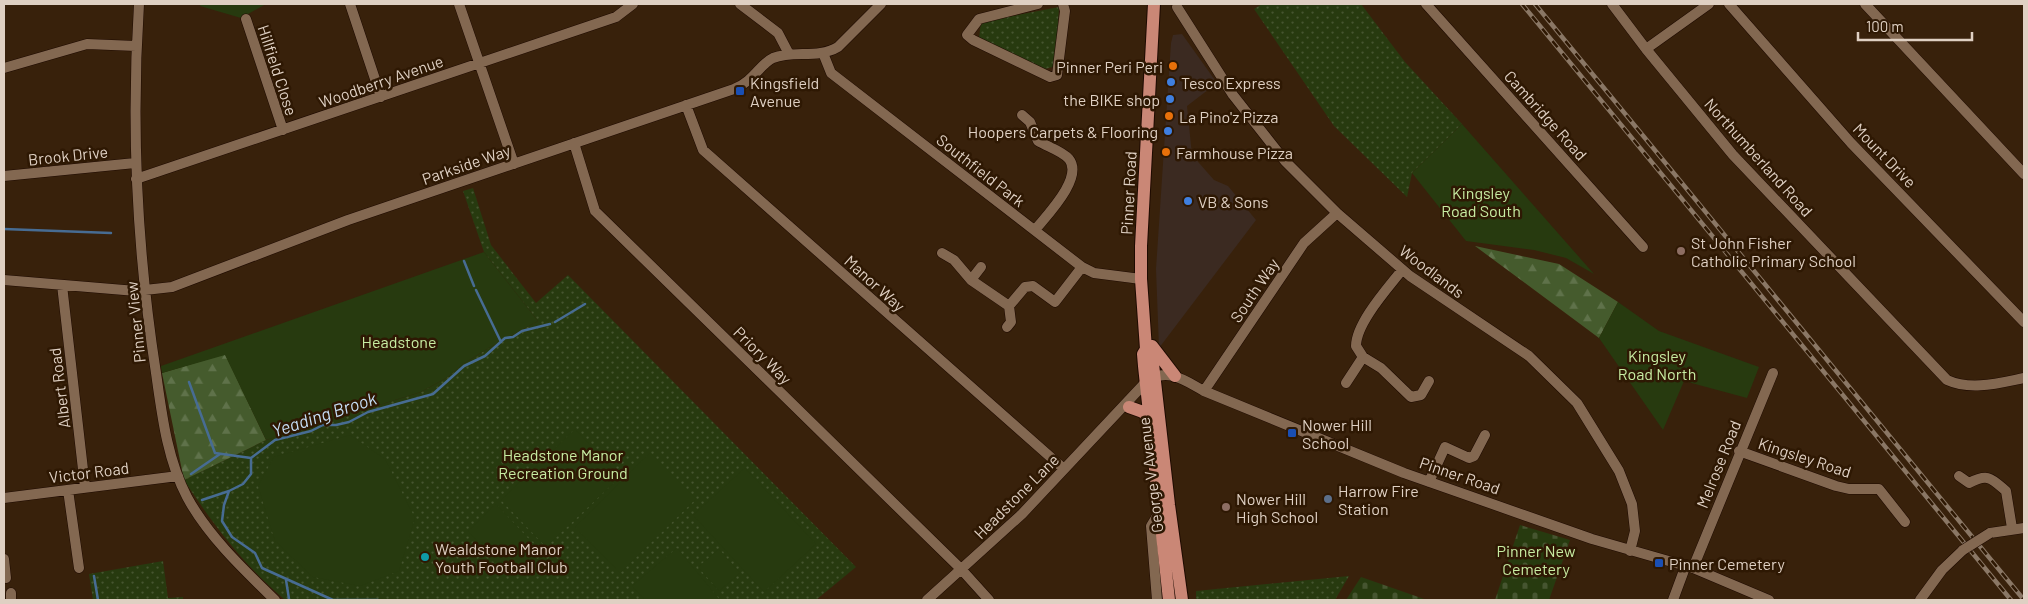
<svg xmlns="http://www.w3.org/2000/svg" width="2028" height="604" font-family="Barlow,sans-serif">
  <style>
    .commercial { fill: #3b2a21 }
    .grass { fill: url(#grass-dots) }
    .forest { fill: url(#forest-firs) }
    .cemetery { fill: url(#cemetery-stones) }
    .garden { fill: #273a0f }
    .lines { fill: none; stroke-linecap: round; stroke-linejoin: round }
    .stream { stroke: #476c93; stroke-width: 2.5 }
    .minor-casing { stroke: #1e0a00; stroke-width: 11 }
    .major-casing { stroke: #1e0a00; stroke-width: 14 }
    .minor { stroke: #836851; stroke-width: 10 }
    .major { stroke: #ca8776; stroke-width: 12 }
    .rail-casing { stroke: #8a7765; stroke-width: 4.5 }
    .rail { stroke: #2e1803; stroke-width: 2.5; stroke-dasharray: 8; stroke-linecap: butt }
    .minor-bridge-casing { stroke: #1e0a00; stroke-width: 11; stroke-linecap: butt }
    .minor-bridge { stroke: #836851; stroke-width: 10 }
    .food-dot { fill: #e8710a; stroke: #2e1803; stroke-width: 2 }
    .shop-dot { fill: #3f7fe0; stroke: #2e1803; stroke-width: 2 }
    .transit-dot { fill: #1a4fb4; stroke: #2e1803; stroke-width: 2 }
    .education-dot { fill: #8d6e63; stroke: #2e1803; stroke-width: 2 }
    .service-dot { fill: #5c6f8a; stroke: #2e1803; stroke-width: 2 }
    .culture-dot { fill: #0f9aa8; stroke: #2e1803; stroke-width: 2 }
    .labels { text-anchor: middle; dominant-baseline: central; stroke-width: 5; stroke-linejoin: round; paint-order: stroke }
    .poi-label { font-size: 16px; fill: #dfd0c3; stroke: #2e1803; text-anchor: start }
    .street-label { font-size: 16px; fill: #dfd0c3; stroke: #2e1803 }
    .park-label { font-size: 16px; fill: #c7eca2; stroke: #2e1803 }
    .water-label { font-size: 18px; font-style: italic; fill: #c5dcf4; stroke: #2e1803 }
  </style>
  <defs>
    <pattern id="grass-dots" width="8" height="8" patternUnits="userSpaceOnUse" patternTransform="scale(1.25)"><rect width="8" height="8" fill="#273a0f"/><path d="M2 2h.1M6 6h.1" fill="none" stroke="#465530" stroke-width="1.8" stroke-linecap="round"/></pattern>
    <pattern id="forest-firs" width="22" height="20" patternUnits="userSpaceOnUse" patternTransform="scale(1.25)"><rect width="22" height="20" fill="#455b2d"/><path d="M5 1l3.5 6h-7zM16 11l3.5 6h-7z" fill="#5f724a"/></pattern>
    <pattern id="cemetery-stones" width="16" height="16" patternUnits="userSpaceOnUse" patternTransform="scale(1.25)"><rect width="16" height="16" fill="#273a0f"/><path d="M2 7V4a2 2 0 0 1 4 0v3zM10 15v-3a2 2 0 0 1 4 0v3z" fill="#465530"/></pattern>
  </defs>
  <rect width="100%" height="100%" fill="#38210b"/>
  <!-- commercial -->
  <path class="commercial" d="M1182 34 1217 83 1187 106 1192 155 1214 180 1228 186 1256 220 1159 348 1156 269 1171 43 1173 35Z"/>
  <!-- grass -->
  <path class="grass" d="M1262 4H1361L1405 62 1462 124 1412 173 1407 197 1334 126 1254 9Z
    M1059 7 1056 66 1045 69 979 38 981 22Z
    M473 188 491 245 536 303 568 275 856 567 816 600H285C243 564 214 526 184 480L266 440 421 392 448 377 463 364 487 349 538 321 484 252 463 191Z
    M163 561 168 598 183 597V600H93L89 574Z
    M1349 576 1335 600H1196V591Z"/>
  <!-- forest -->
  <path class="forest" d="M1475 246 1559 264 1618 302 1599 338Z
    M225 354 266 440 184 480 162 373Z"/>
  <!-- cemetery -->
  <path class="cemetery" d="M1520 525 1570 540 1549 600H1495Z
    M1361 577 1427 600H1346Z"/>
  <!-- garden -->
  <path class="garden" d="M201 4H266L241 18 200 6Z
    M1462 124 1594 274 1566 258 1534 250 1466 241 1412 173Z
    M484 252 538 321 487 349 463 364 448 377 421 392 266 440 225 355 162 373 161 366Z
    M1618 302 1659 331 1759 367 1747 398 1684 381 1663 430 1599 338Z
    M575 429 620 477 546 547 501 500Z
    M350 435 385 459 415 518 399 571 360 586 313 577 275 541 258 486 274 457Z
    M650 453 696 499 620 573 575 527Z
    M745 468 816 544 764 592 693 515Z
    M496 504 540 551 511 578 468 531Z
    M677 548 720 600H645L632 586Z
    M719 549 740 573 719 591 698 567Z"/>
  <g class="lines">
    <!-- stream -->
    <path class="stream" d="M4 229 111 233
      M464 261 474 286
      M476 290 501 342
      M555 322 585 304
      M189 382 215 453 251 458
      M191 474 220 454
      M202 500 229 491
      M94 576 98 600
      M286 580 289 599
      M378 600H333L262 568 255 553 232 537 222 521 224 505 229 491 243 484 251 474V458L275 440 311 431 323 425H336L349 422 368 412 433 394 464 366 485 356 505 338 513 337 522 331 550 324"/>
    <!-- minor casing -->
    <g class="minor-casing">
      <path id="minor" d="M139 4C131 127 137 251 156 373 162 415 167 459 187 497 208 536 244 570 275 600
        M350 4 381 97
        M459 4 514 164
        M740 4 778 33 789 54
        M1038 4 979 19 967 35 973 40 1050 77 1057 75 1065 11 1063 4
        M1426 4 1643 247
        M1612 4 1646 49 1733 155 1947 380C1971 391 1999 383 2024 378
        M1729 4 1851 143 2024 322
        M1865 4 2024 174
        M1177 7 1233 95 1285 161 1337 213 1410 276 1529 356 1577 403 1619 471 1632 504 1635 531 1630 551
        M246 19 283 130
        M1646 49 1709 4
        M823 53 831 73 1082 267 1094 273 1141 279
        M4 68 87 44 136 46
        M686 105 703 150 1064 469
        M1022 115 1030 122 1038 141C1048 147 1062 151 1069 159 1084 178 1046 216 1035 230
        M574 143 595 211 961 569 989 600
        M4 176 135 163
        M136 179 616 17 633 4
        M942 253 954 260 971 280 1009 306 1025 287 1033 286 1055 302 1082 267
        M1402 270C1388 288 1356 323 1356 346L1363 357 1381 368 1411 397 1421 395 1429 381
        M4 280 136 291 172 287 348 220 734 89C754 81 760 64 773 58 794 50 818 59 838 47L881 4
        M971 280 981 267
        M62 285 85 487
        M1007 327 1011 322 1009 306
        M1346 383 1363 357
        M1204 391 1304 243 1337 213
        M1739 451 1836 486 1849 489H1879L1905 522
        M1959 476 1969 483C1988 473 1991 478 2006 491L2012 528
        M1429 482 1445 447 1469 458 1474 456 1485 435
        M68 490 79 568
        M4 498 178 476
        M1990 533 2024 528
        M4 559 6 578
        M1693 568 1773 373
        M11 593V600
        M927 600 1022 514 1145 383C1166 366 1184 380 1204 391L1404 473 1592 539 1693 568 1769 600
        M1157 600 1151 526 1160 511
        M1673 600 1686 565
        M1920 600 1942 570 1963 550"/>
    </g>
    <!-- major casing -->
    <g class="major-casing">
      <path id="major" d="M1154 4 1141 246V279L1146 349 1143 354 1144 366 1169 600
        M1152 346 1175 376
        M1146 349 1151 354 1153 364 1169 505 1182 600
        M1129 407 1143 412 1149 419"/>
    </g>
    <!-- minor -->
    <use href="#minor" class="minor"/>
    <!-- major -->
    <use href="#major" class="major"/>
    <!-- rail casing -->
    <g class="rail-casing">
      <path id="rail" d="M1522 4 2011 600
        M1535 4 2024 600"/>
    </g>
    <!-- rail -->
    <use href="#rail" class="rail"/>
    <!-- minor-bridge casing -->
    <g class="minor-bridge-casing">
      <path id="minor-bridge" d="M1963 550 1990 533"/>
    </g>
    <!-- minor-bridge -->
    <use href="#minor-bridge" class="minor-bridge"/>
  </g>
  <!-- markers -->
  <g class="food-dot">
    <circle cx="1173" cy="66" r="5"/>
    <circle cx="1169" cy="116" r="5"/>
    <circle cx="1166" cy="152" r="5"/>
  </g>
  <g class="shop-dot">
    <circle cx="1171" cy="82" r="5"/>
    <circle cx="1170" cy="99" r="5"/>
    <circle cx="1168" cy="131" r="5"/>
    <circle cx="1188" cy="201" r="5"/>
  </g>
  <g class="transit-dot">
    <rect x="735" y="86" width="10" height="10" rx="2.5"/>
    <rect x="1287" y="428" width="10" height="10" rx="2.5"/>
    <rect x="1654" y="558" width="10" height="10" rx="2.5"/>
  </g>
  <g class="education-dot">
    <circle cx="1681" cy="251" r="5"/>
    <circle cx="1226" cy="507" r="5"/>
  </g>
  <circle class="service-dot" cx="1328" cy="499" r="5"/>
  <circle class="culture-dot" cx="425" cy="557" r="5"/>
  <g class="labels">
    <!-- poi labels -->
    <g class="poi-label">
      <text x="1163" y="66" text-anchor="end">Pinner Peri Peri</text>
      <text x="750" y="82">Kingsfield<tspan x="750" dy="18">Avenue</tspan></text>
      <text x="1181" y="82">Tesco Express</text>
      <text x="1160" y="99" text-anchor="end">the BIKE shop</text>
      <text x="1179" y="116">La Pino'z Pizza</text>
      <text x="1158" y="131" text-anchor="end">Hoopers Carpets &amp; Flooring</text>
      <text x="1176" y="152">Farmhouse Pizza</text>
      <text x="1198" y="201">VB &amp; Sons</text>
      <text x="1691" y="242">St John Fisher<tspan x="1691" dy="18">Catholic Primary School</tspan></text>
      <text x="1302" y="424">Nower Hill<tspan x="1302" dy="18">School</tspan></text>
      <text x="1338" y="490">Harrow Fire<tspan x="1338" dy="18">Station</tspan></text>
      <text x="1236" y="498">Nower Hill<tspan x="1236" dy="18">High School</tspan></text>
      <text x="435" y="548">Wealdstone Manor<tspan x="435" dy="18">Youth Football Club</tspan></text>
      <text x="1669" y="563">Pinner Cemetery</text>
    </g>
    <!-- street labels -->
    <g class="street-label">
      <text transform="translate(278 70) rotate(72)">Hillfield Close</text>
      <text transform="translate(381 81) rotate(-19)">Woodberry Avenue</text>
      <text transform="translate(1546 115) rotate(48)">Cambridge Road</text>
      <text transform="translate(68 155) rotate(-6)">Brook Drive</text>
      <text transform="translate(1885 155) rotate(46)">Mount Drive</text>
      <text transform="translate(1759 157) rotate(48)">Northumberland Road</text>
      <text transform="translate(466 164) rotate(-19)">Parkside Way</text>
      <text transform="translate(981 170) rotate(38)">Southfield Park</text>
      <text transform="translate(1128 193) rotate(-87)">Pinner Road</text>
      <text transform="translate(1432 271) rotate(37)">Woodlands</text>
      <text transform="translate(875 283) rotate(42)">Manor Way</text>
      <text transform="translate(1254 290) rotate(-56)">South Way</text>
      <text transform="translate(135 322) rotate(-96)">Pinner View</text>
      <text transform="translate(763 355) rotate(45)">Priory Way</text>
      <text transform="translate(59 388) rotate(-97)">Albert Road</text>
      <text transform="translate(1805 457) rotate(18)">Kingsley Road</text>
      <text transform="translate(1718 464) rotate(-68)">Melrose Road</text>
      <text transform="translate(89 472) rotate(-7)">Victor Road</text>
      <text transform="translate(1150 475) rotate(-97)">George V Avenue</text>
      <text transform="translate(1460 475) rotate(19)">Pinner Road</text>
      <text transform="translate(1016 496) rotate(-45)">Headstone Lane</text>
    </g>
    <!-- park labels -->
    <g class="park-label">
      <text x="1481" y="192">Kingsley<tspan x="1481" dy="18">Road South</tspan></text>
      <text x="399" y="341">Headstone</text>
      <text x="1657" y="355">Kingsley<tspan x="1657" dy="18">Road North</tspan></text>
      <text x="563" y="454">Headstone Manor<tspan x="563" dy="18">Recreation Ground</tspan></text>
      <text x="1536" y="550">Pinner New<tspan x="1536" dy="18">Cemetery</tspan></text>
    </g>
    <!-- water labels -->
    <g class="water-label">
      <text transform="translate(324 414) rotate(-18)">Yeading Brook</text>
    </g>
  </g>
  <!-- border -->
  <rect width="2028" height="604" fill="none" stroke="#dfd0c3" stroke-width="10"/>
  <!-- scale -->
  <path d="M1858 32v8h114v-8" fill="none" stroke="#dfd0c3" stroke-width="2.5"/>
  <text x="1866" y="32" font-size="15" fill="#dfd0c3" stroke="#2e1803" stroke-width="4" paint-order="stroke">100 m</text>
</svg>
